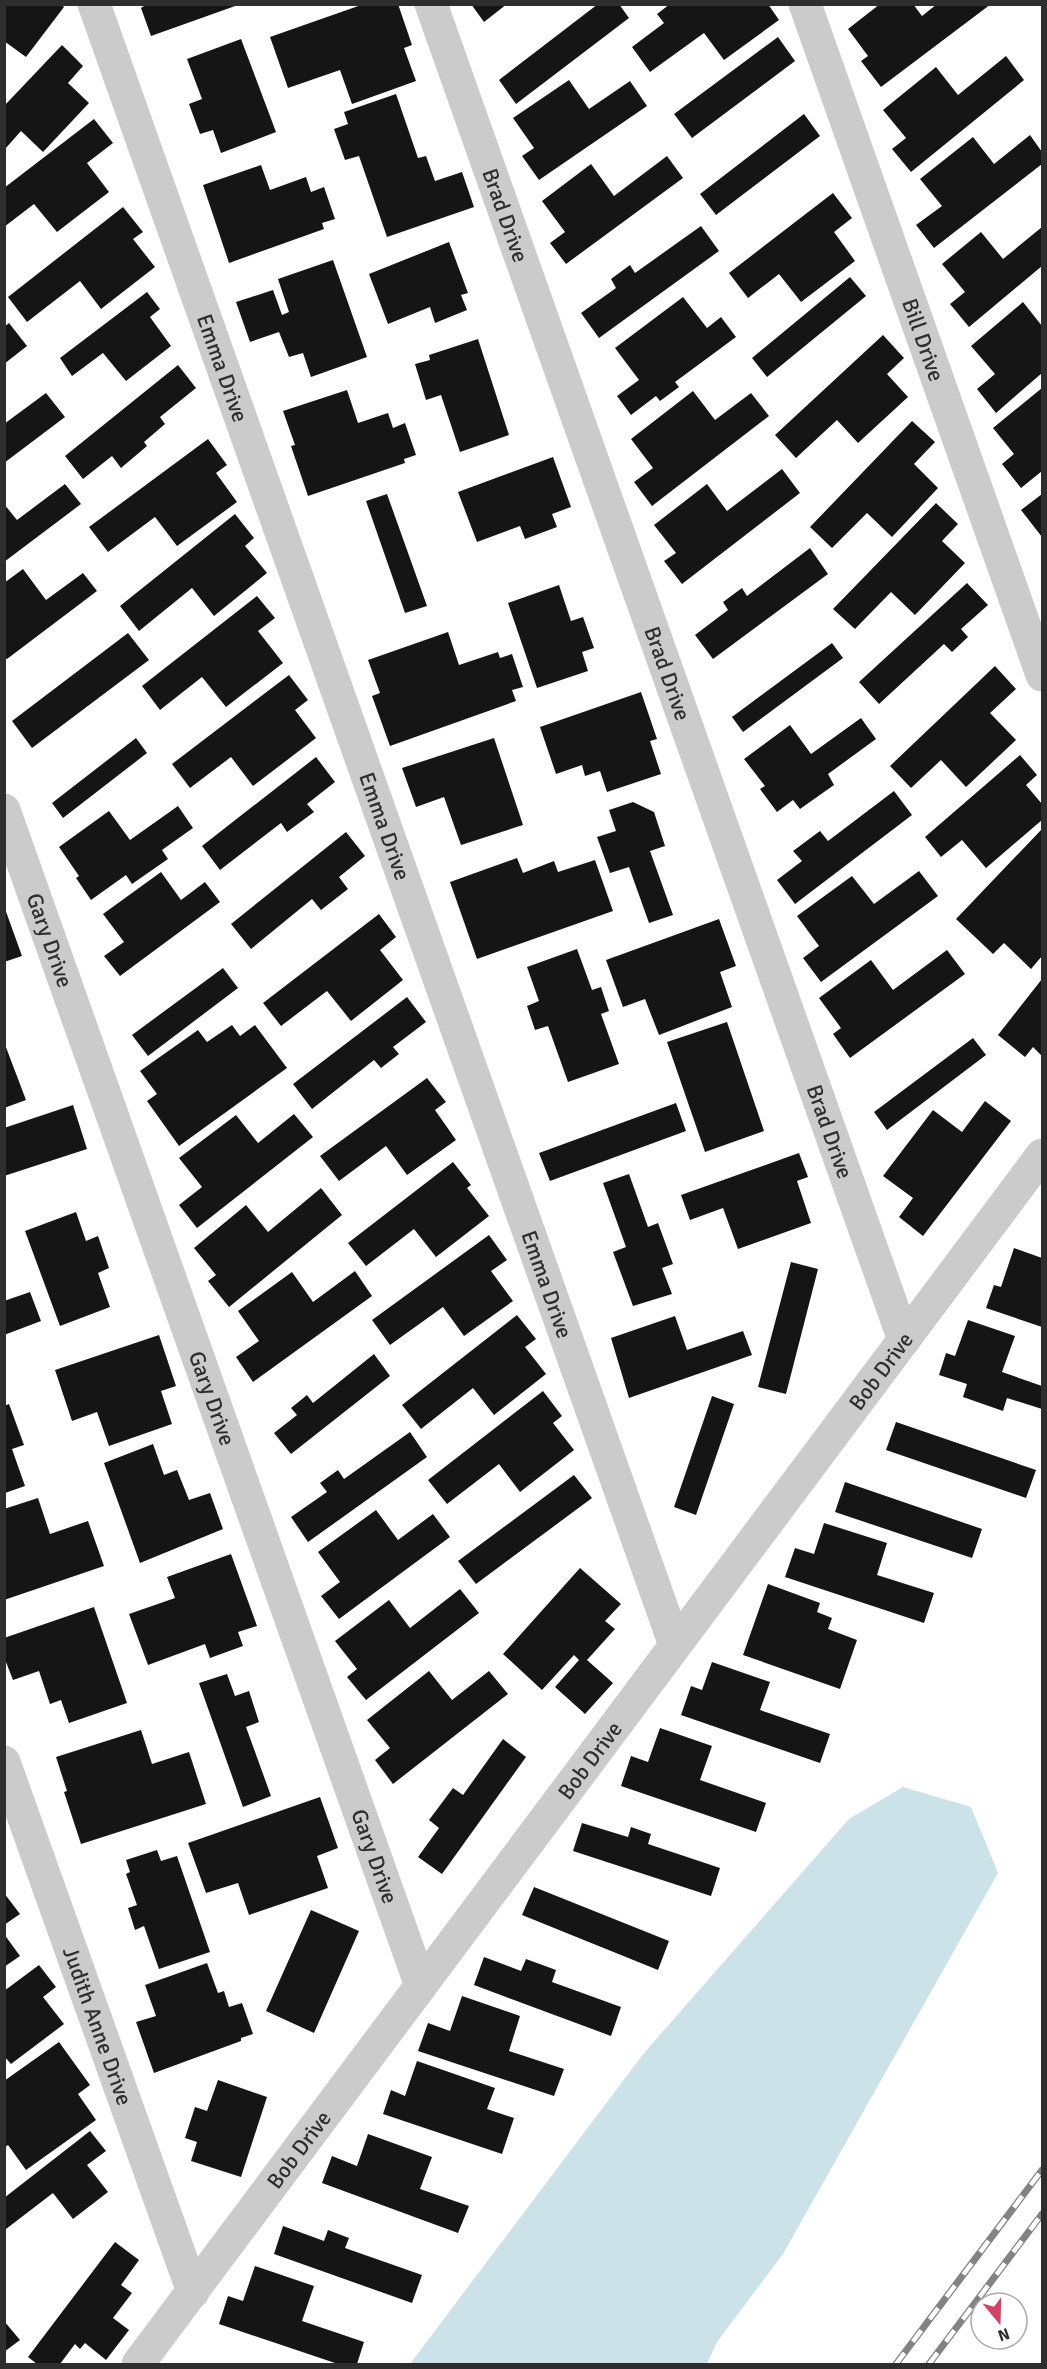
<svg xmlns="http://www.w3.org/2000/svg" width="1047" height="2369" font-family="Signika,sans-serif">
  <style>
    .water { fill: #cbe2e8 }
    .building { fill: #151515 }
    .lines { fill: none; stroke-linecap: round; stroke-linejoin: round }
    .street { stroke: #cbcbcb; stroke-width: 33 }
    .rail-casing { stroke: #838383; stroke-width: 7 }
    .rail { stroke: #fff; stroke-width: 4.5; stroke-dasharray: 14; stroke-linecap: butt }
    .labels { text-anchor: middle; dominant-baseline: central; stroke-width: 6; stroke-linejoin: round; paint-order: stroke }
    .street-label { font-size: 22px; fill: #2e2e2e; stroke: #fff }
  </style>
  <rect width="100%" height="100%" fill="#fff"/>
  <!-- water -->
  <path class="water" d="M903 1787 971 1807 998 1873 783 2254 717 2342 707 2364H410L644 2053 849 1819Z"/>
  <!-- building -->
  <path class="building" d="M4 4H61L64 7 26 57 4 41Z
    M147 4H238V5L151 36 141 8Z
    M364 4H398L412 45 404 48 416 81 352 104 340 70 288 88 270 37Z
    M471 4H507L484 22Z
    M598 4H619L629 18 516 104 499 80Z
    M670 4H768L779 20 724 60 704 33 650 72 632 47 664 23 657 14Z
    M880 4H913L922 16 937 4H991L881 87 861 61 868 56 848 29Z
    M778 37 795 61 692 138 674 114Z
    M241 39 276 132 221 153 213 130 200 134 189 104 202 99 187 59Z
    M62 45 83 66 68 83 89 103 43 152 21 131 5 149V105Z
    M1006 56 1024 80 911 172 892 149 906 138 883 110 936 67 958 95Z
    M569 80 589 109 630 81 647 106 539 180 522 156 534 148 513 118Z
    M396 94 418 158 426 156 435 181 462 172 474 207 387 237 359 156 345 160 334 129 348 124 344 112Z
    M804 114 820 136 716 215 700 194Z
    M94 119 113 143 87 163 109 192 57 232 34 204 4 227V188Z
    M1030 135 1042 152V164L934 248 916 225 942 206 920 179 973 137 994 164Z
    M667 156 683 178 566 264 550 243 565 232 542 201 591 164 614 196Z
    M261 165 270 190 306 177 311 192 324 187 335 219 322 223 324 229 229 263 203 185Z
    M833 193 852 218 834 232 855 261 801 302 779 274 748 298 729 273Z
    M123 207 143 232 133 239 155 267 101 309 80 281 27 322 8 297Z
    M701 226 719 251 599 338 581 313 616 288 611 279 630 265 635 273Z
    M1042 227V266L969 327 950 304 965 292 942 264 981 232 1003 259Z
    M449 242 468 293 461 295 467 310 435 323 430 307 388 324 369 274Z
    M333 260 367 357 311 377 303 353 289 357 279 332 250 342 236 302 273 290 282 315 289 312 278 279Z
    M850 277 866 296 767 377 752 358Z
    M147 292 160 309 150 317 171 346 126 381 103 353 72 376 60 358Z
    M683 297 707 328 721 317 736 337 675 382 679 387 660 401 656 396 631 415 617 396 639 380 615 348Z
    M1023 302 1042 326V373L996 413 977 389 995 374 971 346Z
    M9 323 27 346 4 364V327Z
    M883 335 904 358 887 374 908 397 858 443 837 420 796 458 775 435Z
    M478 339 509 435 460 452 441 395 426 400 415 364 430 360 429 355Z
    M178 365 196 388 160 417 165 424 144 442 147 446 121 468 112 456 83 479 65 456Z
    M1042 388V471L1021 488 1002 464 1014 454 993 428Z
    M347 390 358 423 388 413 393 428 405 423 416 455 404 459 405 463 308 496 291 446 295 445 283 411Z
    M693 391 715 420 751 393 769 416 652 506 634 482 653 468 631 439Z
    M46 393 65 417 4 463V424Z
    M912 421 935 442 914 464 938 488 892 537 867 513 832 548 810 527Z
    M208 439 227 465 216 473 237 502 177 546 155 517 108 552 89 527Z
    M553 457 571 507 552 514 557 527 525 539 520 526 477 542 458 492Z
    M782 469 800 493 682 584 664 561 676 553 654 525 707 484 727 511Z
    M65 484 81 504 4 562V504L17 520Z
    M387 494 427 606 405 613 366 501Z
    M1042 494V537L1021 510Z
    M936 503 958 524 942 541 965 563 915 615 891 592 855 629 833 609Z
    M235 514 254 538 245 546 267 573 214 616 192 588 139 631 120 606Z
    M810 548 828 574 713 659 695 635 728 610 723 602 742 588 747 596Z
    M23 569 46 600 83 573 97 591 7 659 4 657V583Z
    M967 583 988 605 961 629 968 637 952 652 944 644 879 704 859 682Z
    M559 585 571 621 583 617 594 648 582 652 588 671 537 688 508 603Z
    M257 596 275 618 258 631 283 663 226 707 202 677 160 710 142 686Z
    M448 632 459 665 498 652 500 658 512 654 523 687 512 690 516 701 390 746 372 696 380 693 368 660Z
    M128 633 149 660 32 748 12 721Z
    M832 643 843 658 743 732 732 717Z
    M995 666 1016 689 990 713 1016 740 966 787 941 760 911 788 890 766Z
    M289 675 308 700 295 710 316 738 253 786 231 757 190 788 172 764Z
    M641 692 657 739 650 741 661 774 607 792 600 771 585 776 582 765 556 774 540 727Z
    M861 718 876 739 828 774 834 785 800 809 793 800 777 812 760 789 765 786 744 759 790 725 811 754Z
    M136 738 147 753 63 818 52 803Z
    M494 738 523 825 461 845 444 797 416 807 402 768Z
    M1020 755 1037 775 1026 785 1042 804V820L986 868 962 840 941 857 925 837Z
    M316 757 335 782 307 804 314 812 287 832 281 823 220 870 202 846Z
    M894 791 912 815 795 904 777 880 802 861 793 851 820 831 828 841Z
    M633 802 654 812 665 846 650 851 673 915 649 923 629 867 610 873 597 837 616 831 609 810Z
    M178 806 193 828 162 850 168 859 132 884 126 875 91 900 76 878 79 876 59 847 109 811 130 840Z
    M1042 829V956L1031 969 1004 943 993 954 956 919Z
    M346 832 365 856 339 877 348 889 321 910 312 899 251 949 231 924Z
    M517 858 523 873 554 861 558 872 595 860 613 911 477 959 450 882Z
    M919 871 938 896 821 982 803 958 819 946 797 916 852 876 874 904Z
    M161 872 181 900 205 882 220 902 120 976 104 956 124 942 103 914Z
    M4 906 22 956 4 962Z
    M379 914 396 937 380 950 403 980 351 1021 327 991 281 1026 263 1003Z
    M719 919 736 966 720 972 732 1007 659 1035 645 999 623 1007 606 960Z
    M577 949 592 990 601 987 609 1011 601 1014 619 1064 568 1082 548 1026 535 1030 527 1006 539 1001 527 967Z
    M947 950 965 974 850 1058 833 1034 841 1028 819 998 871 960 893 990Z
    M223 968 238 988 148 1056 132 1035Z
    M1042 979V1056L1033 1047 1025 1057 998 1035Z
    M407 997 426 1022 393 1047 399 1054 381 1068 374 1060 312 1109 293 1084Z
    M727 1022 764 1131 705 1152 667 1042Z
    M232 1025 240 1036 255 1025 287 1068 179 1146 147 1101 157 1094 140 1071 198 1030 207 1042Z
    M973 1038 986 1055 887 1130 874 1112Z
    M4 1042 26 1100 4 1108Z
    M427 1078 446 1102 435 1110 456 1140 407 1175 386 1146 339 1181 320 1156Z
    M985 1101 1011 1121 923 1236 899 1217 913 1198 883 1176 933 1110 962 1132Z
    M676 1103 686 1131 550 1181 539 1153Z
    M73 1105 87 1149 4 1176V1128Z
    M294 1114 313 1137 197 1228 179 1205 202 1187 179 1158 236 1115 258 1143Z
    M799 1153 808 1177 797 1181 811 1223 738 1249 723 1208 690 1220 681 1195Z
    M453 1162 471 1185 467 1188 489 1216 436 1257 414 1229 366 1266 348 1243Z
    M629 1174 648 1227 658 1223 673 1264 662 1268 672 1294 633 1306 613 1252 626 1247 603 1183Z
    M321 1188 342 1215 229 1307 208 1281 216 1275 194 1248 246 1205 268 1232Z
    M76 1212 86 1241 98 1236 109 1268 98 1273 110 1307 60 1326 25 1231Z
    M489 1235 507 1260 491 1271 513 1301 464 1336 443 1307 390 1345 372 1320Z
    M1014 1248 1042 1258V1327L986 1308 994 1285 1001 1287Z
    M791 1262 818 1269 786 1394 758 1387Z
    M355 1271 372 1296 253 1382 236 1357 259 1341 238 1311 292 1272 313 1302Z
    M30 1292 41 1321 4 1335V1301Z
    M517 1315 536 1339 525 1347 546 1374 494 1415 473 1388 421 1429 402 1405Z
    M675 1316 687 1350 743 1331 752 1355 629 1398 611 1338Z
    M968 1320 1015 1336 1002 1372 1042 1386V1409L1007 1398 1003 1411 963 1397 967 1384 939 1375 946 1353 955 1356Z
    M159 1335 176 1386 161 1391 172 1424 109 1446 97 1412 72 1421 55 1370Z
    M374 1354 390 1376 291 1454 274 1433 297 1415 291 1408 307 1395 313 1403Z
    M543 1391 562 1416 553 1423 574 1450 520 1492 499 1464 447 1504 428 1480Z
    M712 1396 734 1404 696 1515 674 1507Z
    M9 1404 24 1445 12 1449 25 1486 5 1493 4 1406Z
    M896 1422 1036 1470 1026 1498 886 1450Z
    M410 1432 427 1457 308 1542 291 1517 327 1492 320 1483 338 1470 344 1479Z
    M153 1444 164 1475 177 1470 189 1500 210 1493 223 1529 140 1563 104 1463Z
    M574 1475 592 1498 476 1584 458 1561Z
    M845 1482 982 1529 972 1558 835 1512Z
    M38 1498 50 1534 88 1521 104 1566 4 1600V1509Z
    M376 1510 398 1540 433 1514 450 1537 339 1619 321 1596 340 1582 318 1552Z
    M824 1523 887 1543 877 1575 934 1593 924 1623 785 1577 795 1548 814 1554Z
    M231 1554 257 1626 238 1632 243 1646 210 1658 205 1644 148 1665 129 1614 175 1598 167 1577Z
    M580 1568 621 1604 605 1621 615 1629 587 1660 613 1683 585 1714 555 1687 579 1660 574 1655 542 1690 503 1654Z
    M768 1584 820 1603 817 1612 832 1618 828 1629 857 1640 840 1689 743 1655Z
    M460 1589 479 1613 366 1700 347 1677 357 1669 335 1641 389 1600 410 1628Z
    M94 1607 127 1703 69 1723 61 1700 50 1704 39 1671 13 1680 4 1657V1638Z
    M712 1662 770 1682 760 1710 830 1734 820 1763 681 1715 691 1686 702 1690Z
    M429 1671 452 1700 489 1671 508 1694 393 1784 375 1760 390 1748 367 1720Z
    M227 1674 235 1696 249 1691 259 1722 246 1727 271 1796 243 1807 199 1683Z
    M660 1728 712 1746 700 1780 766 1803 756 1832 621 1786 631 1756 648 1762Z
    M141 1730 152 1764 189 1752 206 1804 81 1844 64 1792 67 1791 56 1757Z
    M503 1739 526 1757 442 1874 418 1857 439 1828 429 1820 453 1788 463 1795Z
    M320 1797 338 1848 317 1856 328 1888 249 1915 238 1883 206 1893 188 1843Z
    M582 1823 628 1837 631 1827 651 1834 648 1844 720 1868 711 1896 573 1851Z
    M157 1850 161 1861 177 1856 210 1952 159 1969 144 1926 135 1930 128 1908 137 1905 126 1874 130 1872 126 1860Z
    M534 1887 669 1941 658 1970 522 1915Z
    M4 1893 20 1914 4 1925Z
    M311 1910 359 1931 314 2033 266 2011Z
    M4 1934 20 1956 4 1967Z
    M484 1957 521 1971 526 1959 556 1970 552 1982 621 2007 611 2036 474 1985Z
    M207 1963 218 1993 224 1991 229 2007 242 2003 253 2034 241 2038V2041L154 2073 136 2022 156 2016 145 1985Z
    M39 1965 56 1987 43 1997 64 2024 11 2064 4 2056V1991Z
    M462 1996 520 2016 509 2051 564 2069 554 2096 418 2051 428 2023 450 2031Z
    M59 2042 90 2085 78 2094 96 2120 26 2170 8 2145 4 2148V2081Z
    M417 2061 495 2088 487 2109 514 2118 502 2154 383 2114 391 2090 405 2096Z
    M218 2080 267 2097 241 2177 191 2161 197 2142 185 2138 195 2107 207 2111Z
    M90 2131 106 2151 87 2165 108 2192 73 2219 53 2193 6 2229 4 2198Z
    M368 2134 432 2157 420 2189 469 2206 458 2233 322 2183 332 2156 357 2166Z
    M283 2226 324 2241 328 2230 349 2238 345 2248 422 2275 412 2303 274 2254Z
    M115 2242 139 2260 121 2285 132 2293 113 2318 129 2330 106 2360 85 2343 80 2349 75 2344 60 2364H37L28 2357Z
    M255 2266 314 2286 302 2321 364 2342 357 2364H338L219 2324 228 2296 243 2301Z
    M4 2321 20 2340 4 2352Z"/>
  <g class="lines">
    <!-- street -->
    <g class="street">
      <path id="s1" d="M94 4 675 1645"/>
      <path id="s2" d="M431 4 904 1340"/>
      <path id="s3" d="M805 4 1042 675"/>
      <path id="s4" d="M4 810 421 1986"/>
      <path id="s5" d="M4 1762 193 2292"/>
      <path id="s6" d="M138 2364 1042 1155"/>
    </g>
    <!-- rail casing -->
    <g class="rail-casing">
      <path id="rail" d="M896 2364 1042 2170
        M929 2364 1042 2214"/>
    </g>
    <!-- rail -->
    <use href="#rail" class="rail"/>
  </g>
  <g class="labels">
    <!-- street labels -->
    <g class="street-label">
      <text stroke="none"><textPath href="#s2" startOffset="224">Brad Drive</textPath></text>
      <text stroke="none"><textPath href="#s3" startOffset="356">Bill Drive</textPath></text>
      <text stroke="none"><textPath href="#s1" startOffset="386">Emma Drive</textPath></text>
      <text stroke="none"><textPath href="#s2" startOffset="710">Brad Drive</textPath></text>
      <text stroke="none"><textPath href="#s1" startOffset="872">Emma Drive</textPath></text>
      <text stroke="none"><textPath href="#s4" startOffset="138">Gary Drive</textPath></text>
      <text stroke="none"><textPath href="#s2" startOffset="1196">Brad Drive</textPath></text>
      <text stroke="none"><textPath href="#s1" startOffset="1358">Emma Drive</textPath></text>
      <text stroke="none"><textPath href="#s6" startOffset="1240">Bob Drive</textPath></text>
      <text stroke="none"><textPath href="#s4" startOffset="624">Gary Drive</textPath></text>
      <text stroke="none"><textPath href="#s6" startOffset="754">Bob Drive</textPath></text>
      <text stroke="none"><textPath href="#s4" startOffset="1110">Gary Drive</textPath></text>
      <text stroke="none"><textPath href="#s5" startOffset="280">Judith Anne Drive</textPath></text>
      <text stroke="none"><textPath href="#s6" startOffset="268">Bob Drive</textPath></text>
    </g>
  </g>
  <!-- border -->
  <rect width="1047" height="2369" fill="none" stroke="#2e2e2e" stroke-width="12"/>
  <!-- north arrow -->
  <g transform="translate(999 2321) rotate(161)"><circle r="28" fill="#ffffff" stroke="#ababab" stroke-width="1.5"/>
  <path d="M0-4.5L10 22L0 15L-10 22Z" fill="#d34166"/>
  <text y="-9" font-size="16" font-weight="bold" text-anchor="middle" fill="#2e2e2e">N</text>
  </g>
</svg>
